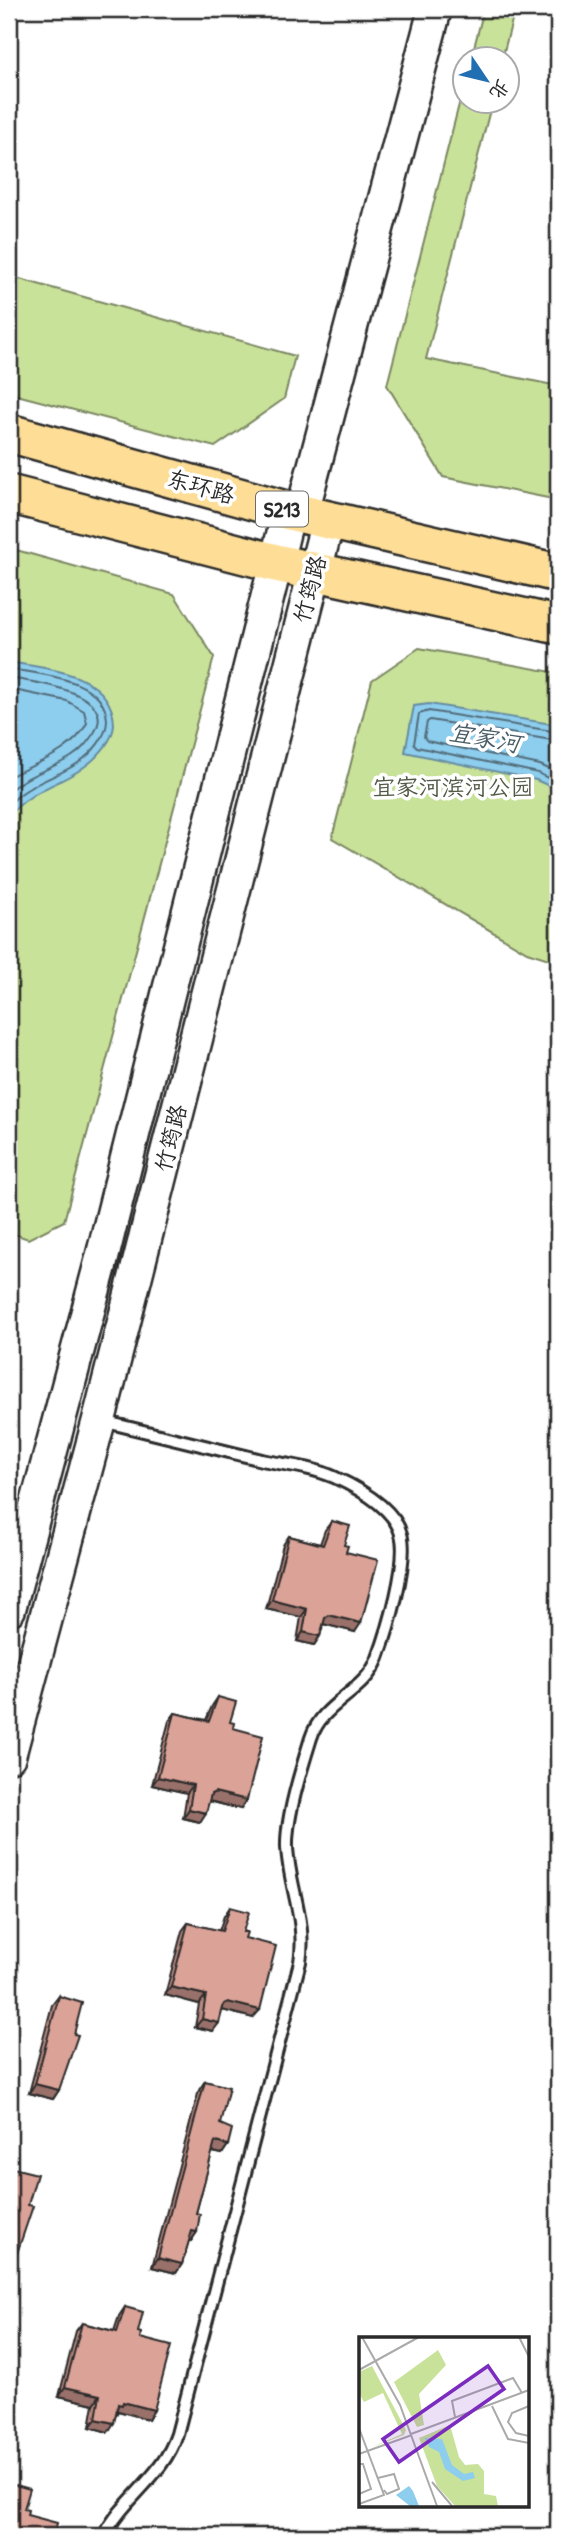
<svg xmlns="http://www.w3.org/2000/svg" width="567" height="2545" font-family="'Patrick Hand','LXGW WenKai TC',sans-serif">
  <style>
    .green { fill: #c9e299; stroke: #7a8662; stroke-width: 2 }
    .water { fill: #8dcdee; stroke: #668ca0; stroke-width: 2 }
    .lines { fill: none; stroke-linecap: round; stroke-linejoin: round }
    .shore { stroke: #526c79; stroke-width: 2 }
    .service-casing { stroke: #2b2b2b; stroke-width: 16 }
    .secondary-casing { stroke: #2b2b2b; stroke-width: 37 }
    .trunk-casing { stroke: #2b2b2b; stroke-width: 42 }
    .service { stroke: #fff; stroke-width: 10 }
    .secondary { stroke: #fff; stroke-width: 32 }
    .trunk { stroke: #fede96; stroke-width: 37 }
    .wall { fill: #bc8b82; stroke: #2b2b2b; stroke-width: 2 }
    .shaded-wall { fill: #99716a; stroke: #2b2b2b; stroke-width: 2 }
    .building { fill: #dba297; stroke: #2b2b2b; stroke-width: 2 }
    .labels { text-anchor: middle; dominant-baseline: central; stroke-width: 7; stroke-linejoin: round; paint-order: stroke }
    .shield { fill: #fff; stroke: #6b6b6b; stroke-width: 2 }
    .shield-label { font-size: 21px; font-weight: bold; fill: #2b2b2b }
    .street-label { font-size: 23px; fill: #2b2b2b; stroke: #fff }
    .park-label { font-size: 23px; fill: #525946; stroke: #fff }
    .water-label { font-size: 24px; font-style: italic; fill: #485c66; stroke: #fff }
    .inset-road { fill: none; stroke: #aaa; stroke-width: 2 }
    .view { fill: #7b2cbf; fill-opacity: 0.15; stroke: #7b2cbf; stroke-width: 3.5 }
    .inset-edge { fill: none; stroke: #2b2b2b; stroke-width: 3.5 }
  </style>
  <rect width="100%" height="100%" fill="#fff"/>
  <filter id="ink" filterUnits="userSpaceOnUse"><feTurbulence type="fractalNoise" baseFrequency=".0143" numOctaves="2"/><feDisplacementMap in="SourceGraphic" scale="14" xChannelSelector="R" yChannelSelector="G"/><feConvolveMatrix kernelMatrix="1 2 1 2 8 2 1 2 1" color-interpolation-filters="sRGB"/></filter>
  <g filter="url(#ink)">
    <!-- green -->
    <path class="green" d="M484 9H515L502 59H471Z
      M465 81 466 102H492L426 359 558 386V500L443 477 387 385Z
      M9 276 295 356 284 399 215 447 9 393Z
      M9 548 174 594 214 657 64 1221 28 1239 9 1232Z
      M419 648 558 673V962L527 952 332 838 372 680Z"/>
    <!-- water -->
    <path class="water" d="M9 662C48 669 112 673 114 724 114 741 95 760 80 770 55 786 28 792 9 816Z
      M429 704 558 725V790L536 780 405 752 414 706Z"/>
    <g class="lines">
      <!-- shore -->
      <path class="shore" d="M9 669C39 674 105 678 107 720 107 737 92 753 78 763 56 778 26 784 9 805
        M9 678C32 682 120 692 94 733 87 743 81 751 71 757 52 769 26 775 9 791
        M9 689 67 701 84 711 87 723C73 752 36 763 9 777
        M558 732 429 711 419 714 414 744 417 747 538 773 558 783
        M558 741 430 720 427 722 424 737 427 741 540 765 558 773"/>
      <!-- service casing -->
      <g class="service-casing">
        <path id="service" d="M102 1421C155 1434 209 1447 262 1460 287 1465 311 1467 334 1477 358 1488 394 1508 401 1534 409 1561 388 1631 378 1658 364 1694 323 1701 311 1738 302 1767 286 1817 287 1847 289 1887 307 1921 300 1962L177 2434C163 2477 124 2497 104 2536"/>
      </g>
      <!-- secondary casing -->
      <g class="secondary-casing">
        <path id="secondary" d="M302 513 435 9
          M9 1609 101 1262 289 511
          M9 1756 99 1420 328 520"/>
      </g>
      <!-- trunk casing -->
      <g class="trunk-casing">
        <path id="trunk" d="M9 433 289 511 558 573
          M9 494 276 563 558 625"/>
      </g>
      <!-- service -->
      <use href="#service" class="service"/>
      <!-- secondary -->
      <use href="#secondary" class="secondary"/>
      <!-- trunk -->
      <use href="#trunk" class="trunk"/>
    </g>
    <!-- wall -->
    <path class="wall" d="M332 1521 346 1552 355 1632 323 1624 320 1636 314 1645 297 1641 301 1617 266 1609 283 1545 289 1536 320 1544 325 1530Z
      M218 1697 233 1728 247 1800 241 1809 209 1801 200 1822 183 1818 187 1793 152 1785 169 1721 175 1713 206 1720 212 1706Z
      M230 1907 245 1938 253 2018 222 2010 213 2031 195 2027 199 2004 165 1995 182 1931 188 1923 219 1931 224 1916Z
      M59 1996V2090L53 2099 29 2093 52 2005Z
      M205 2081 220 2124 228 2145 222 2154 212 2152 196 2213 197 2232 191 2241 189 2240 182 2264 176 2273 152 2267 199 2090Z
      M125 2307 138 2332 140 2338 154 2410 148 2419 118 2411 108 2432 90 2427 94 2404 59 2396 76 2331 82 2323 114 2331 119 2316Z"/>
    <!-- shaded-wall -->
    <path class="shaded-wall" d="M272 1600 307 1609 301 1617 266 1609Z
      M329 1615 361 1623 355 1632 323 1624 325 1618Z
      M303 1632 320 1636 314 1645 297 1641Z
      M158 1777 193 1785 187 1793 152 1785Z
      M215 1792 247 1800 241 1809 209 1801 211 1794Z
      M189 1809 206 1813 200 1822 183 1818Z
      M171 1987 206 1995 199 2004 165 1995Z
      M228 2002 260 2010 253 2018 222 2010 224 2004Z
      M202 2019 219 2023 213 2031 195 2027Z
      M35 2084 59 2090 53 2099 29 2093Z
      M215 2142 228 2145 222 2154 209 2151Z
      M192 2231 197 2232 191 2241 185 2240Z
      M158 2258 182 2264 176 2273 152 2267Z
      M9 2260 14 2262 9 2268Z
      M65 2387 100 2395 94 2404 59 2396Z
      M123 2402 154 2410 148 2419 118 2411 116 2414 118 2404Z
      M96 2419 114 2423 108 2432 90 2427Z"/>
    <!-- building -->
    <path class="building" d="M332 1521 350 1526 344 1545 348 1546 346 1552 378 1560 361 1623 329 1615 325 1618 320 1636 303 1632 307 1609 272 1600 289 1536 323 1545Z
      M218 1697 236 1702 230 1722 234 1723 233 1728 263 1736 247 1800 215 1792 211 1794 206 1813 189 1809 193 1785 158 1777 175 1713 209 1721Z
      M230 1907 249 1912 243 1932H247L245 1938 276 1946 260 2010 228 2002 224 2004 219 2023 202 2019 206 1995 171 1987 188 1923 222 1931Z
      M59 1996 82 2003 74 2034 78 2035 59 2090 35 2084Z
      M205 2081 229 2087 220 2124 232 2129 228 2145 215 2142 196 2213 200 2214 197 2232 192 2231 182 2264 158 2258Z
      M13 2168 37 2174 28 2205 33 2206 14 2262 9 2260V2184Z
      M125 2307 143 2312 138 2332 141 2333 140 2338 171 2346 154 2410 123 2402 122 2405 118 2404 114 2423 96 2419 100 2395 65 2387 82 2323 117 2332Z
      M12 2484 30 2489 24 2509 28 2510 27 2515 57 2523 54 2536H9V2492Z"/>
  </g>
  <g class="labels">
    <!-- shield labels -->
    <rect class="shield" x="256" y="491.5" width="52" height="35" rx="5"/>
    <g class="shield-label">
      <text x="282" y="509">S213</text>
    </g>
    <!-- street labels -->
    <g class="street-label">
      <text transform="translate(201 486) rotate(16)">东环路</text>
      <text transform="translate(309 589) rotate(-75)">竹筠路</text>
      <text transform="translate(170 1138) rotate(-76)">竹筠路</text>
    </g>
    <!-- park labels -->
    <g class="park-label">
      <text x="453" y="786">宜家河滨河公园</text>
    </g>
    <!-- water labels -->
    <g class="water-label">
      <text transform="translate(485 737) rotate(10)">宜家河</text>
    </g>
  </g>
  <!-- overview -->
  <g transform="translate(359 2337)">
    <rect width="170" height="170" fill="#fff"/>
    <path d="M79 13 87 28 60 57 65 88 58 90 35 45ZM13 29 47 93 45 98 11 111 43 97 24 56 5 65 0 56V35ZM91 88 100 120 106 128 119 127 125 134V157L137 159 139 169H96L78 149 60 101Z" fill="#c9e299"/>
    <path d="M66 101 83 102 93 128 105 137 114 135 116 141 104 144 86 132 80 115 70 110ZM50 149 54 154 60 169H51L37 158Z" fill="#8dcdee"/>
    <path class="inset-road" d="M3 0 41 68 78 169M160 0 170 20M0 33 60 0M133 69 149 102 170 106M170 69 153 76 149 85 157 96 170 99M96 80 93 64 154 41 163 56M0 91 25 158 0 167M52 97 170 53M0 117 53 98M0 127H4L12 152 0 157M19 141 35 137 40 152 28 157 25 153M73 145 93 169"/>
    <path class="view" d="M129 29 145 52 40 125 24 102Z"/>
    <rect width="170" height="170" class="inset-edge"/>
  </g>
  <!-- margin -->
  <rect width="567" height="2545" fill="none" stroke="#fff" stroke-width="35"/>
  <rect x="18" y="18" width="532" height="2510" fill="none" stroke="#2b2b2b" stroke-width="2.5" filter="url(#ink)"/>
  <!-- north arrow -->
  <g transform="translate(486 80) rotate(125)"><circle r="33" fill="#ffffff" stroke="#aaaaaa" stroke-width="2"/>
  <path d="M0-5L12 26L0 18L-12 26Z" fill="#1f6fb2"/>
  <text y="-10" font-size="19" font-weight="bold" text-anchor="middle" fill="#2b2b2b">北</text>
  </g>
</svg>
